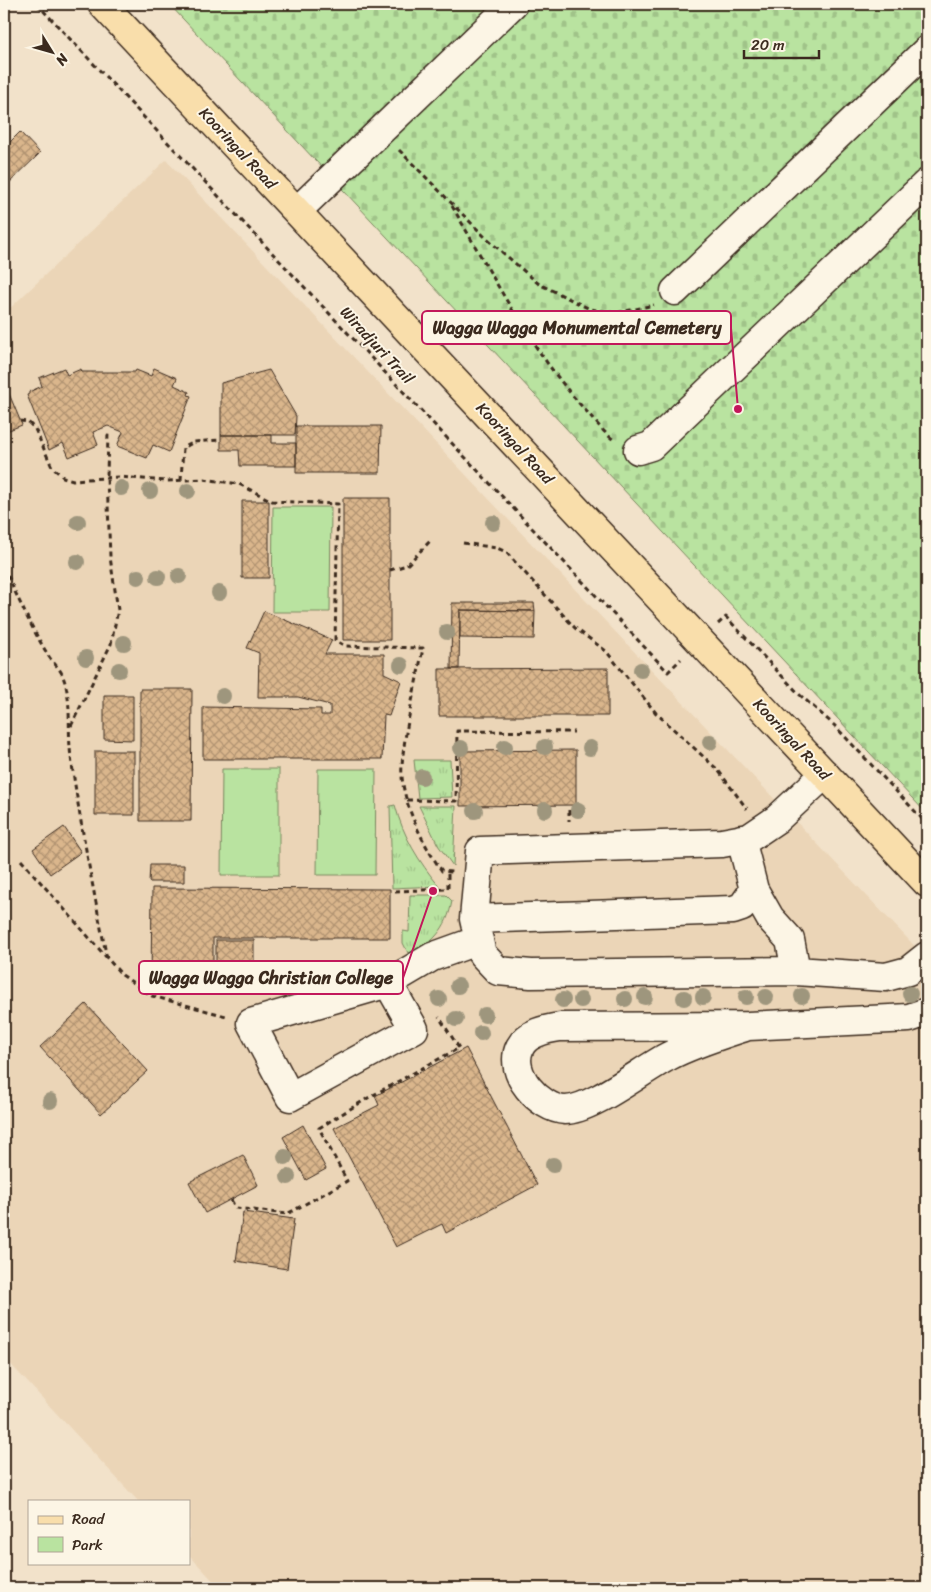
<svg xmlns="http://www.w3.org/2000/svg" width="931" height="1592" font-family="Sriracha,sans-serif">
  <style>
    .built { fill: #ebd5b7 }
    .grass { fill: url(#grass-tufts); stroke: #7a865f }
    .cemetery { fill: url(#cemetery-stones); stroke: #7a865f }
    .park { fill: #b9e3a0; stroke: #7a865f }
    .building { fill: url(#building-cross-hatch); stroke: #3b2a1e }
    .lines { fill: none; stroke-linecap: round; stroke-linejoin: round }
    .minor-casing { stroke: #3b2a1e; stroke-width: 31 }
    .major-casing { stroke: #3b2a1e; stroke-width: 31 }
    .path { stroke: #3b2a1e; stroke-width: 3; stroke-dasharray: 5 4; stroke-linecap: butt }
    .minor { stroke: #fcf5e5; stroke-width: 28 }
    .major { stroke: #f9deab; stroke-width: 28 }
    .tree { fill: #9e967d }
    .labels { text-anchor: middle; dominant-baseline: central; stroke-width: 4; stroke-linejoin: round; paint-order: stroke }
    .street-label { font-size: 16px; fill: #3b2a1e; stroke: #fcf5e5 }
    .leader { fill: none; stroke: #c2185b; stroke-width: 2 }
    .callout-dot { fill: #c2185b; stroke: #fcf5e5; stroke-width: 2 }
    .callout { fill: #fcf5e5; stroke: #c2185b; stroke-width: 2 }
    .callout-label { font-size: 18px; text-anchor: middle; font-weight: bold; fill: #3b2a1e }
  </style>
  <defs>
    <pattern id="grass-tufts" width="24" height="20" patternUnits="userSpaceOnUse" patternTransform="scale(1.25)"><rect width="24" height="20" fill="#b9e3a0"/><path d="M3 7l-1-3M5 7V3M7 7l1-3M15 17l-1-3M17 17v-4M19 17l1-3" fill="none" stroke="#a0c389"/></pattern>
    <pattern id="cemetery-stones" width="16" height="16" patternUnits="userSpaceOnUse" patternTransform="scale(1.25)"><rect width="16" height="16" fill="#b9e3a0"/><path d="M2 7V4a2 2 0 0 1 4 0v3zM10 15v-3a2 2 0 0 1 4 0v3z" fill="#a0c389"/></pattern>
    <pattern id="building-cross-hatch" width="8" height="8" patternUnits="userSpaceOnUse" patternTransform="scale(1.25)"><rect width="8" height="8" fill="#dab68c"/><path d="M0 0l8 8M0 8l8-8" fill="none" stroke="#b29472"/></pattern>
  </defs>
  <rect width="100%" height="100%" fill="#f2e2ca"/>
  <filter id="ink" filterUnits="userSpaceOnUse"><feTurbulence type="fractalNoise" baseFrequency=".02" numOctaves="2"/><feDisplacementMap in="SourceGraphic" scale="10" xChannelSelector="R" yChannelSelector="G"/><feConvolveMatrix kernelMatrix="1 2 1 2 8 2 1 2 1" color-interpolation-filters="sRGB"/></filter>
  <g filter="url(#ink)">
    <!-- built -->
    <path class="built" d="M166 160 927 959V1588H220L189 1555V1501H138L4 1357V314Z"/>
    <!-- grass -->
    <path class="grass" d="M414 760H450L452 797 418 798Z
      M395 805C403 836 419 862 439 886L392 888 390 806Z
      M419 806H456L453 866 438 845Z
      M410 895H446L452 901C447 929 433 942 410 957L403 943V931L409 932Z"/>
    <!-- cemetery -->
    <path class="cemetery" d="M169 4H927V814Z"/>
    <!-- park -->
    <path class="park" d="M273 507H331L330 612H272Z
      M222 769H279V875H221Z
      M318 769H376L375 875H317Z"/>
    <!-- building -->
    <path class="building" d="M20 132 40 153 4 188V148Z
      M64 368 67 375 81 369 82 372H135L136 370 151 376 154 368 177 378 174 385 189 392 188 395 191 396 169 452 153 445 147 458 117 446 123 432 108 426 93 432 98 445 69 457 63 443 49 450 27 395 29 394V392L42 386 39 378Z
      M269 370 296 416 295 435H221V383Z
      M5 384 22 425 4 432V385Z
      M296 426H381L380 473H296Z
      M221 435H272V443H296V466H240L239 450H221Z
      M343 498H390V640H343Z
      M242 501H269V578H242Z
      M452 603H534L535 611 460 610 459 669H451Z
      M460 610 535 611 534 639 460 638Z
      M264 611 332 640 325 654H384V673L401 681 389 716 384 715 382 759H203V707L321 709V715H330V705L298 697H258L259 653 247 648Z
      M608 668V716H439V669Z
      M140 689H192L191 821H140Z
      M104 695H133V740L104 739Z
      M576 750V805L460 806V751Z
      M95 751H134V815H95Z
      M64 827 81 852 50 874 33 849Z
      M150 865H184V882H149Z
      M152 888 390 889V938H213V961H176V983H151Z
      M216 940H254V972L216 971Z
      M86 1004 148 1071 101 1114 40 1047Z
      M466 1048 537 1185 446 1233 442 1224 396 1247 334 1128 379 1105 375 1096Z
      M303 1125 326 1169 306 1180 283 1137Z
      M243 1155 258 1185 205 1213 189 1182Z
      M243 1212 294 1219 287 1269 236 1261Z"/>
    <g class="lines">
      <!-- minor casing -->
      <g class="minor-casing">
        <path id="minor" d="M297 211 513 4
          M675 291 927 50
          M638 450 651 446 927 183
          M825 774 777 819 749 838 722 843 480 851 474 919 482 954 498 971 531 974 796 971 886 977 908 971 927 956
          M741 839 754 890 770 918 790 940 796 971
          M474 919 733 910 742 907 754 890
          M388 983 251 1023 290 1097 414 1029 388 983 432 957 479 940
          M748 1026C721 1035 694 1043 669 1056 643 1069 592 1110 565 1110 540 1109 507 1073 520 1047 527 1033 546 1029 560 1027L748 1026 890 1019 909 1018 927 1012"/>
      </g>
      <!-- major casing -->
      <g class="major-casing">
        <path id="major" d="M102 4 927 883"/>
      </g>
      <!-- path -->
      <path class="path" d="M37 4 668 672 681 659
        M399 150 487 239 539 284 590 309 616 313 654 305
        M452 206C493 276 532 353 588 413 596 422 604 433 614 440
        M20 421 28 422 35 429 52 467 63 477 73 480 119 477 166 481 204 479 239 484 272 501 338 504 335 640 345 646 423 648C416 686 405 726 402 765 399 797 423 845 442 871L452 872
        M181 480 183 448 194 442 219 440
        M463 543 497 548 506 552 575 628 606 651 656 713 718 770 747 809
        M4 567C17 597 31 627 48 655 52 662 59 667 62 674 73 700 67 729 71 757 80 824 94 892 107 959
        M390 570 407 565 432 539
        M718 624 726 617 800 695 834 725 927 824
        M71 726 111 644 118 610 110 557 107 478 108 431
        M407 800 456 801 457 731 574 732
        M569 810V821
        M21 860 122 975 152 996 226 1016
        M395 891 448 889V872
        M231 1200 236 1208 287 1214 347 1181 319 1128 368 1098 459 1048 439 1017"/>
      <!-- minor -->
      <use href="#minor" class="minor"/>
      <!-- major -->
      <use href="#major" class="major"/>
    </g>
    <!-- trees -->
    <g class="tree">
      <circle cx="121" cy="488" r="8"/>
      <circle cx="150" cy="491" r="8"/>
      <circle cx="188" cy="491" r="8"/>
      <circle cx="78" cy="522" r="8"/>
      <circle cx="493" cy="523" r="8"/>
      <circle cx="77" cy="562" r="8"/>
      <circle cx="179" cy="576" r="8"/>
      <circle cx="138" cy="577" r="8"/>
      <circle cx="158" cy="577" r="8"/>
      <circle cx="219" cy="593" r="8"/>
      <circle cx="447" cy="632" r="8"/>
      <circle cx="124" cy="643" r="8"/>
      <circle cx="86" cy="658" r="8"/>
      <circle cx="401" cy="665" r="8"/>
      <circle cx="119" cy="670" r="8"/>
      <circle cx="641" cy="670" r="8"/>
      <circle cx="223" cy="696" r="8"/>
      <circle cx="710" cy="742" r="8"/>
      <circle cx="505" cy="747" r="8"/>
      <circle cx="545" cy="747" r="8"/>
      <circle cx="461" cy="748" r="8"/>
      <circle cx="590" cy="748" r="8"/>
      <circle cx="422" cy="777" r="8"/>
      <circle cx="545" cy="810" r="8"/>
      <circle cx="578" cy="810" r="8"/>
      <circle cx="475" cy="811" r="8"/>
      <circle cx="458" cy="986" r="8"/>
      <circle cx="910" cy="994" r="8"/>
      <circle cx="802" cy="996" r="8"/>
      <circle cx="645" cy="997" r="8"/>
      <circle cx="703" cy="997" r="8"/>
      <circle cx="746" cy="997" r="8"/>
      <circle cx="766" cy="997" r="8"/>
      <circle cx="684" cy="998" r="8"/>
      <circle cx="439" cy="999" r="8"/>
      <circle cx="625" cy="999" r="8"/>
      <circle cx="563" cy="1000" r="8"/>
      <circle cx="581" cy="1000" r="8"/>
      <circle cx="485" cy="1015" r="8"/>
      <circle cx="456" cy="1019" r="8"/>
      <circle cx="481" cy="1033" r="8"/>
      <circle cx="50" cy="1101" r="8"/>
      <circle cx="285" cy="1157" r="8"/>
      <circle cx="553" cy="1165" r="8"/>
      <circle cx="288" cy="1177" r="8"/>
    </g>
  </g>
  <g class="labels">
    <!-- street labels -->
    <g class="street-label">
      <text transform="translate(238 148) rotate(47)">Kooringal Road</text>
      <text transform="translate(377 345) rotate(47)">Wiradjuri Trail</text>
      <text transform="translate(515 443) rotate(47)">Kooringal Road</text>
      <text transform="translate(792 739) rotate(47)">Kooringal Road</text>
    </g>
  </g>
  <!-- callouts -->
  <path class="leader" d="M738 409L731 328M433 891L403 978"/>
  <g class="callout-dot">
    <circle cx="738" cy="409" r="5"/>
    <circle cx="433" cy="891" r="5"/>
  </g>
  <g class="callout">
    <rect x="422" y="311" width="309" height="33" rx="5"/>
    <rect x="139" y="961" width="264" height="33" rx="5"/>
  </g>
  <g class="callout-label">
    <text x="577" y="334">Wagga Wagga Monumental Cemetery</text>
    <text x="271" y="984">Wagga Wagga Christian College</text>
  </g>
  <!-- margin -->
  <rect width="931" height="1592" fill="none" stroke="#fcf5e5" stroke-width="20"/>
  <rect x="10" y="10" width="911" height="1572" fill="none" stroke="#3b2a1e" stroke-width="2" filter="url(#ink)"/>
  <!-- legend -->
  <rect x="28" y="1500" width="162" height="65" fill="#fcf5e5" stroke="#afa495"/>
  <rect x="38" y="1516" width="25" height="8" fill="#f9deab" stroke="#afa495"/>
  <text x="72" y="1524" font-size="15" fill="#3b2a1e">Road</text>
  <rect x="38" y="1537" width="25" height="15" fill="#b9e3a0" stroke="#afa495"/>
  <text x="72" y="1550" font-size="15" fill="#3b2a1e">Park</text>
  <!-- north arrow -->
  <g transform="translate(52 52) rotate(127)" stroke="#fcf5e5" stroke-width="4" paint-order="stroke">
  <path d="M0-4L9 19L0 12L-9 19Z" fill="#3b2a1e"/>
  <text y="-8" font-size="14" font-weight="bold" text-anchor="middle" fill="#3b2a1e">N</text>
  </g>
  <!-- scale -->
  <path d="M744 50v8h75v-8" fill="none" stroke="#3b2a1e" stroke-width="2.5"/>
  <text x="751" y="50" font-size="15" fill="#3b2a1e" stroke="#fcf5e5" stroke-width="4" paint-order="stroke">20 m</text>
</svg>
